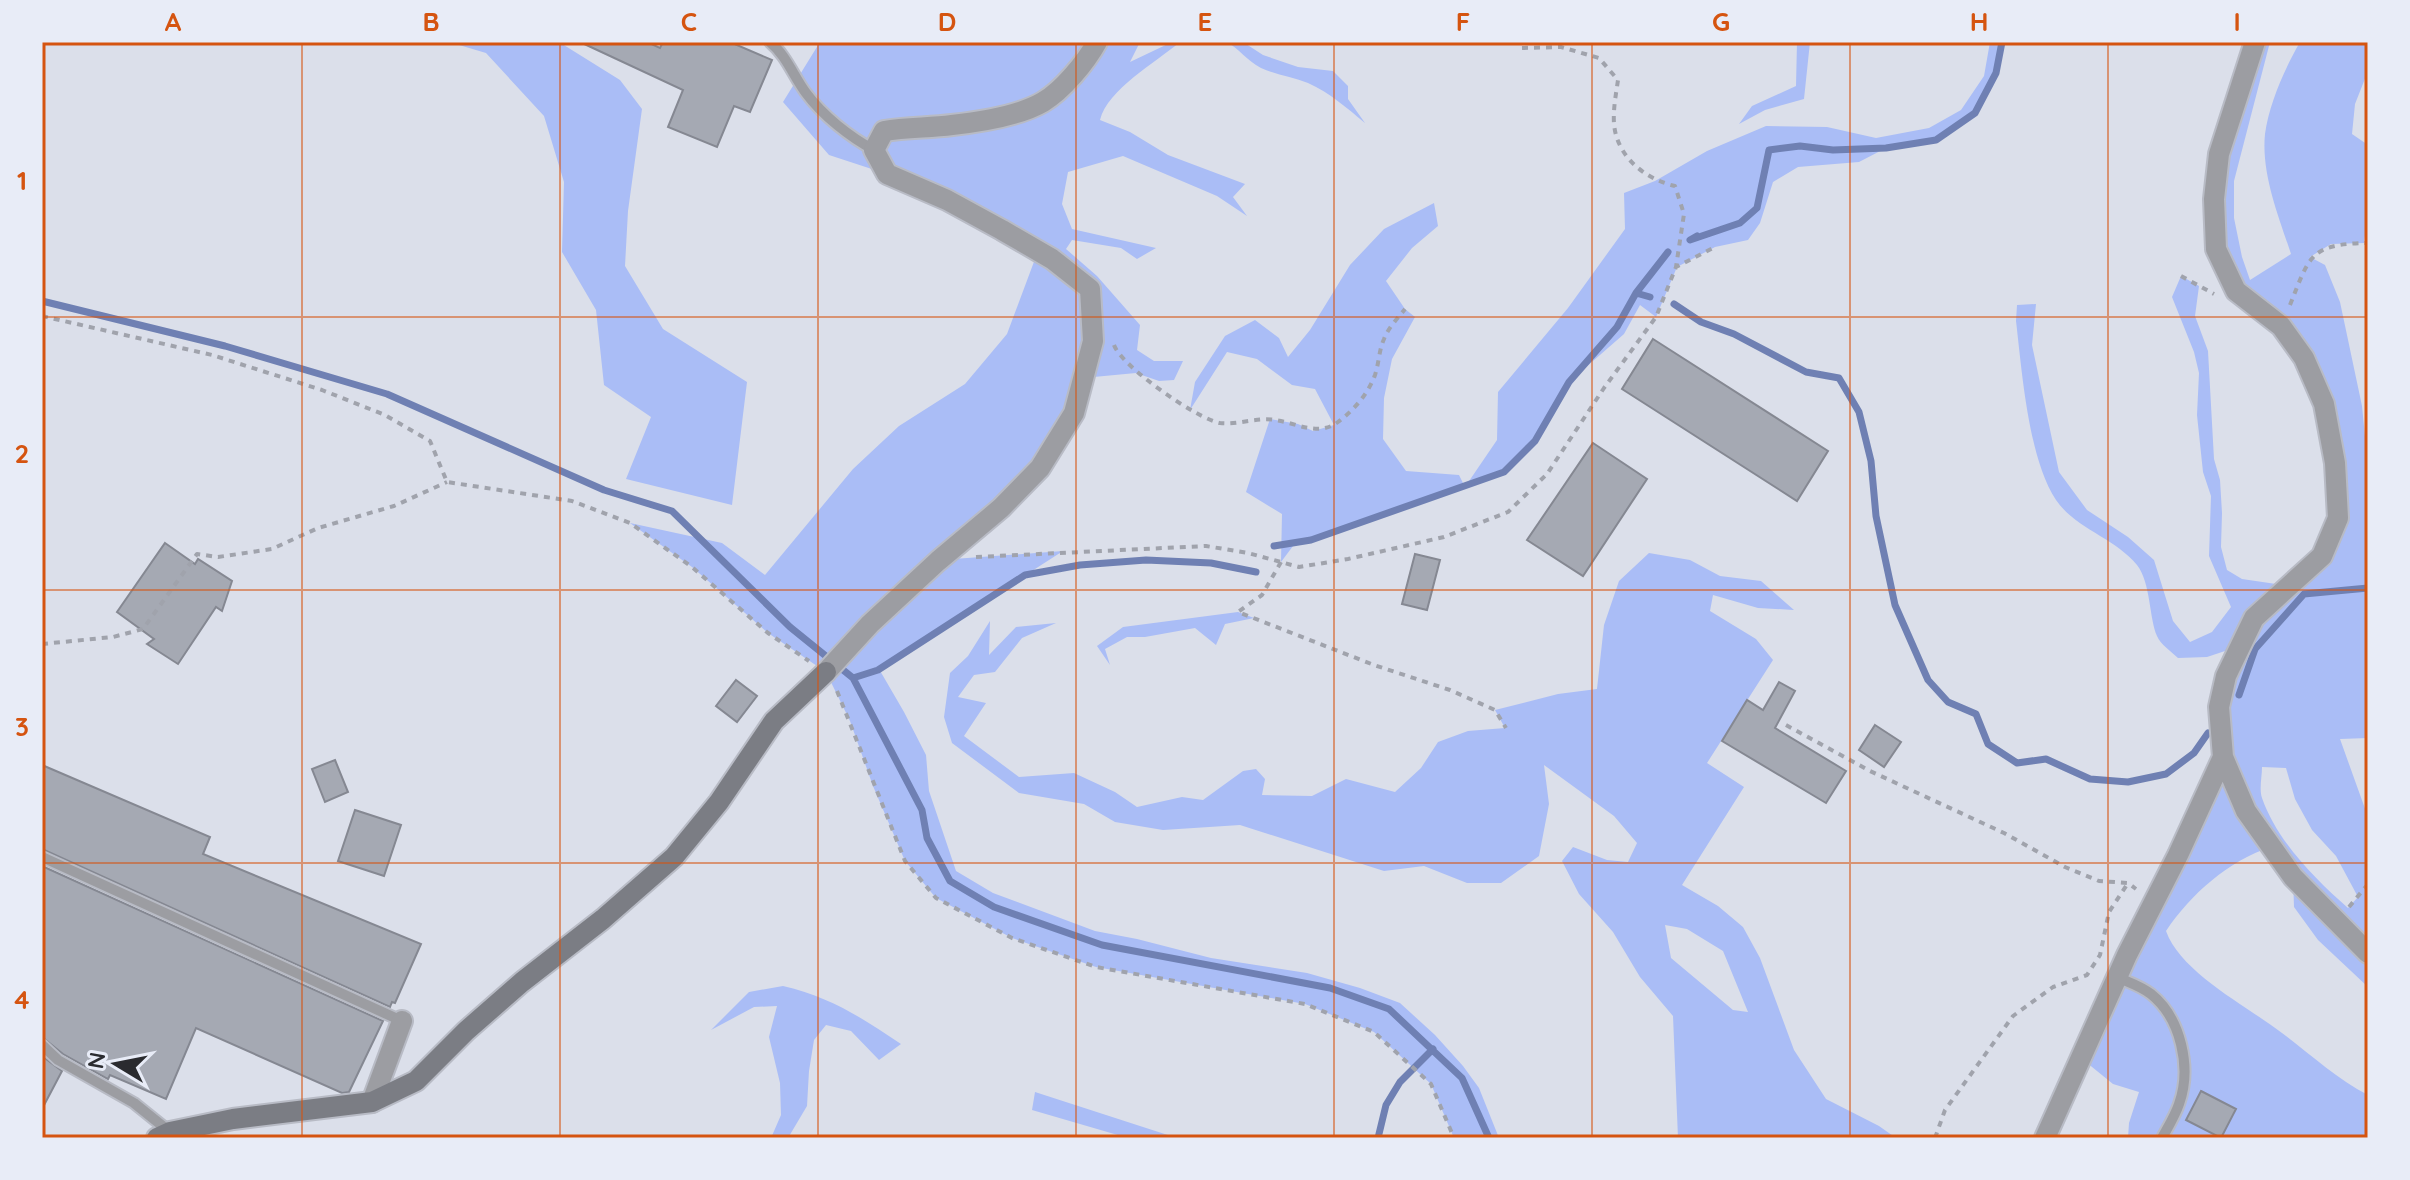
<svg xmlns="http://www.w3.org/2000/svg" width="2410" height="1180" font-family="Quicksand,sans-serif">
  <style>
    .green { fill: #aabdf6; fill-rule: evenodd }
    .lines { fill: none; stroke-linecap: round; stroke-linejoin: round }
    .stream { stroke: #6f80b3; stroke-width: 7 }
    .building { fill: #a5a9b3; stroke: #858892; stroke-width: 2 }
    .lane-casing { stroke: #b8bbc5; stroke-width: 14 }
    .street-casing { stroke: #b8bbc5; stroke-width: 24 }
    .secondary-casing { stroke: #b8bbc5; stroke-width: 24 }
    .path { stroke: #a0a3ac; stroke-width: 4; stroke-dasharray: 6 6; stroke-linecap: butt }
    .lane { stroke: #9c9da2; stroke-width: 10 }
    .street { stroke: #9c9da2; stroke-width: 20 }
    .secondary { stroke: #7b7d84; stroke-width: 20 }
    .grid { fill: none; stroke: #d55410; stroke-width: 2; stroke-opacity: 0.55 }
    .neatline { fill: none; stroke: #d55410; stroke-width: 3 }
    .grid-label { font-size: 26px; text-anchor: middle; font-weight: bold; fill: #d55410 }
  </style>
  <rect width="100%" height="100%" fill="#dbdfea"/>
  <!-- green -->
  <path class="green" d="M449 42H559L620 80 642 109 628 211 625 266 663 329 747 382 732 505 626 479 651 417 604 385 596 310 562 252 564 182 544 116 486 53Z
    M820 42H1140L1130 62 1172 42H1180C1155 63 1108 89 1100 120L1130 132 1168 155 1245 184 1233 197 1247 216 1217 196 1123 156 1068 172 1062 204 1072 229 1156 248 1137 259 1121 248 1072 240 1066 249 1097 276 1140 325 1137 350 1154 361H1183L1174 380 1159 381 1136 373 1083 378 1040 468 940 560 1063 551 879 669 904 712 926 755 929 791 956 871 993 893 1095 931 1137 939 1211 958 1307 973 1360 988 1400 1003 1435 1035 1463 1066 1479 1088 1499 1138H1454L1431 1084 1374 1032 1305 1004 1096 967 1012 938 936 898 905 861 873 786 850 721 826 672 768 633 692 567 630 523 722 543 765 575 853 469 899 426 965 384 1007 334 1038 251 887 174 829 155 783 102Z
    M1226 42H1243L1263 55 1298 67 1333 71 1348 86V99L1365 123C1347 108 1330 93 1308 83 1293 77 1276 75 1261 68 1247 61 1239 48 1226 42Z
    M1797 42H1810L1804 99 1765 110 1739 124 1752 106 1796 86Z
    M1990 42H2002L1996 73 1975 113 1936 140 1886 148 1859 162 1798 167 1773 182 1760 223 1748 240 1715 247 1677 267 1656 317 1640 305 1624 334 1569 382 1535 441 1504 472 1351 526 1296 542 1281 562 1282 514 1246 492 1270 419 1298 424 1313 431 1334 425 1315 389 1292 385 1257 359 1227 352 1190 410 1195 382 1225 336 1255 320 1279 338 1288 357 1310 330 1350 265 1384 229 1434 203 1438 226 1412 248 1386 281 1405 309 1415 317 1392 359 1384 398 1383 439 1406 471 1459 475 1465 487 1497 440 1498 392 1568 308 1625 229 1624 193 1655 181 1707 151 1766 126 1827 127 1876 138 1929 128 1961 110 1984 76Z
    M2255 42H2270L2234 181V218L2242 257 2250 280 2291 254C2279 217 2261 174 2265 134 2269 104 2285 68 2300 42H2368V71L2355 104 2352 134 2368 145V212L2364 243 2331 244 2310 257 2325 265 2340 302 2362 406 2368 467V738L2340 739 2368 817V987L2318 940 2294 907 2293 877 2271 847C2228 861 2191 894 2166 931 2181 973 2247 1006 2282 1033 2310 1054 2337 1079 2368 1095V1138H2128L2129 1123 2139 1092 2113 1084 2081 1058 2223 757 2219 707 2240 646 2207 657 2178 658C2172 652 2160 644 2157 636 2149 618 2151 583 2137 565 2115 538 2076 529 2056 500 2028 457 2022 371 2016 321L2017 305 2036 304 2032 345 2059 472 2087 510 2128 537 2154 560 2173 621 2190 642 2212 632 2231 607 2209 556 2211 496 2203 472 2197 415 2199 373 2194 352 2172 297 2181 276 2199 286 2195 316 2208 351 2214 459 2220 480 2222 513 2221 547 2227 570 2242 579 2289 586 2338 518 2335 463 2304 358 2236 291 2214 199ZM2262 767 2286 768 2295 799 2312 830 2336 856 2358 897 2348 908C2315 879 2277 841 2262 798 2259 789 2262 777 2262 767Z
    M1649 553 1690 560 1720 576 1761 581 1794 610 1758 608 1713 595 1710 611 1756 639 1773 660 1707 763 1744 787 1682 885 1718 906 1743 927 1760 958 1794 1050 1826 1099 1879 1126 1896 1138H1678L1673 1016 1640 977 1613 932 1579 894 1562 861 1573 847 1607 860 1628 862 1637 843 1614 816 1544 765 1549 804 1539 856 1501 883H1467L1424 866 1384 871 1240 825 1163 830 1115 822 1084 804 1019 793 952 743 944 717 950 673 968 656 990 621 989 655 1016 627 1056 623 1022 638 995 672 974 675 958 697 986 703 964 736 1019 777 1074 773 1115 792 1137 807 1182 797 1203 800 1243 771 1256 769 1265 779 1262 795 1312 796 1346 779 1395 792 1421 768 1438 742 1468 731 1505 728 1495 710 1558 694 1597 689 1604 625 1619 581ZM1665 925 1687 929 1723 951 1748 1012 1733 1010 1671 958Z
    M1238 612 1254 618 1225 624 1216 645 1195 628 1145 637H1127L1105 649 1110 665 1097 646 1123 627Z
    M783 986C830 997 861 1017 901 1044L879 1060 851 1031 826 1025 814 1040 809 1071 807 1106 788 1138H771L781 1115 780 1083 769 1037 777 1006 754 1007 711 1030 749 992Z
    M1035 1092 1177 1138H1128L1032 1110Z"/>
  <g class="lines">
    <!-- stream -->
    <path class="stream" d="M1697 236 1690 240 1740 223 1757 208 1769 150 1800 146 1833 150 1886 148 1936 140 1975 113 1996 73 2002 42
      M1636 293 1650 297
      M42 301 225 346 387 394 604 490 672 511 790 627 853 678 922 810 927 838 950 881 994 907 1102 945 1330 988 1389 1009 1462 1078 1489 1138
      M1674 304 1701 322 1734 334 1806 372 1839 378 1859 412 1871 461 1876 516 1895 605 1928 680 1948 702 1976 714 1988 744 2017 763 2046 759 2090 779 2128 782 2166 774 2194 753 2208 733
      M1274 546 1311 540 1504 472 1535 441 1569 382 1617 327 1636 293 1668 252
      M853 678 878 670 1025 575 1080 565 1146 560 1211 563 1256 572
      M2239 695 2255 649 2304 594 2368 588
      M1378 1138 1386 1105 1400 1082 1433 1049"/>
  </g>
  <!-- building -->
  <path class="building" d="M580 42H647L660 48 663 42H730L772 60 750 112 734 106 717 147 668 127 683 90Z
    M1653 339 1828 451 1797 501 1622 389Z
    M1593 443 1647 479 1583 576 1527 540Z
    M165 543 195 564 198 559 232 581 222 611 216 607 178 664 147 644 154 639 117 612Z
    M1415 554 1440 560 1427 610 1402 604Z
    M736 680 757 696 737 722 716 706Z
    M1779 682 1795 691 1775 728 1846 771 1826 803 1722 741 1747 700 1763 710Z
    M1875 725 1901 742 1884 767 1859 750Z
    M335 760 348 792 325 802 312 769Z
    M42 765 210 837 203 854 421 944 395 1003 392 1002 390 1007 42 849Z
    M355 810 401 825 384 876 338 861Z
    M42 866 383 1021 349 1092 342 1093 196 1028 166 1099 110 1075 108 1079 63 1054 42 1037Z
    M42 1056 62 1071 42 1109Z
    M2201 1091 2236 1109 2221 1138 2186 1120Z"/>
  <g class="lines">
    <!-- lane casing -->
    <g class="lane-casing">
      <path id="lane" d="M770 42C786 55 794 77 806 93 823 116 850 137 874 150
        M42 857 402 1021
        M2117 977C2128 982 2141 986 2151 994 2181 1018 2192 1068 2179 1104 2175 1116 2168 1127 2162 1138
        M42 1045 58 1060 134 1103 170 1132"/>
    </g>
    <!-- street casing -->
    <g class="street-casing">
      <path id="street" d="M2255 42 2219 154 2214 199 2216 249 2236 291 2281 326 2304 358 2324 404 2335 463 2338 518 2322 556 2254 618 2226 676 2219 707 2223 757 2246 811 2293 877 2368 953
        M826 672 870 624 938 561 1001 508 1040 468 1074 413 1093 341 1090 289 1052 259 1002 230 947 200 887 174 874 150 884 131C907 127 929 128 952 125 979 122 1019 116 1043 102 1063 90 1086 62 1097 42
        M372 1102 402 1021
        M2045 1138 2127 955 2178 855 2223 757"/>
    </g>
    <!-- secondary casing -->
    <g class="secondary-casing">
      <path id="secondary" d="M157 1138 170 1132 233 1119 372 1102 416 1081 466 1031 522 982 603 919 674 857 719 802 774 721 826 672"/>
    </g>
    <!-- path -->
    <path class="path" d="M1522 48 1561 47 1599 58 1618 80C1616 94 1613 109 1614 124 1617 157 1645 179 1675 186L1684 214 1676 267
      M2181 276 2214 294
      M2290 305C2310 255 2310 244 2368 243
      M42 316 212 355 322 390 385 415 430 441 447 482 572 501 630 523 692 567 768 633 809 661
      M1114 345C1121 366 1197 419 1220 423 1238 425 1257 417 1275 420 1297 423 1318 437 1338 422 1354 410 1368 394 1375 375 1379 363 1379 350 1384 339 1388 328 1398 318 1405 309
      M976 557 1206 546 1248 553 1299 567 1348 559 1444 537 1508 512 1547 474 1604 388 1656 317 1676 267 1715 247
      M1281 562 1262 595 1238 612 1374 665 1450 690 1495 710 1506 728
      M42 644 113 637 143 629 197 554 218 557 272 549 318 528 394 506 447 482
      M837 691 905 861 936 898 1012 938 1096 967 1305 1004 1374 1032 1431 1084 1454 1138
      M1786 725 1870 771 2004 833 2065 867 2099 881 2128 883 2136 889
      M2349 907 2368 884
      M1935 1138 1945 1110 2013 1016 2053 987 2087 975 2100 955 2109 912 2128 883"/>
    <!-- lane -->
    <use href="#lane" class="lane"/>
    <!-- street -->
    <use href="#street" class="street"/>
    <!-- secondary -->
    <use href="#secondary" class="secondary"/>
  </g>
  <!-- grid -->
  <path class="grid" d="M302 42V1138M560 42V1138M818 42V1138M1076 42V1138M1334 42V1138M1592 42V1138M1850 42V1138M2108 42V1138M42 317H2368M42 590H2368M42 863H2368"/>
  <!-- border -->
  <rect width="2410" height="1180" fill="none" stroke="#e8ecf7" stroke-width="88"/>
  <!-- north arrow -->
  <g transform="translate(116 1064) rotate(280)" stroke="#e8ecf7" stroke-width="6" paint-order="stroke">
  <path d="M0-6L14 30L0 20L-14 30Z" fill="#2a2b2f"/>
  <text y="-12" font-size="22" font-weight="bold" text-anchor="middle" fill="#2a2b2f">N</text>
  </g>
  <rect x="44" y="44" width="2322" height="1092" class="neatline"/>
  <g class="grid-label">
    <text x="173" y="31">A</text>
    <text x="431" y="31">B</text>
    <text x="689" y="31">C</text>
    <text x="947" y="31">D</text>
    <text x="1205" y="31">E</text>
    <text x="1463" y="31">F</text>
    <text x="1721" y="31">G</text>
    <text x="1979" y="31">H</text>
    <text x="2237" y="31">I</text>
    <text x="22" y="190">1</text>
    <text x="22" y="463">2</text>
    <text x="22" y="736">3</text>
    <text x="22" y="1009">4</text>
  </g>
</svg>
